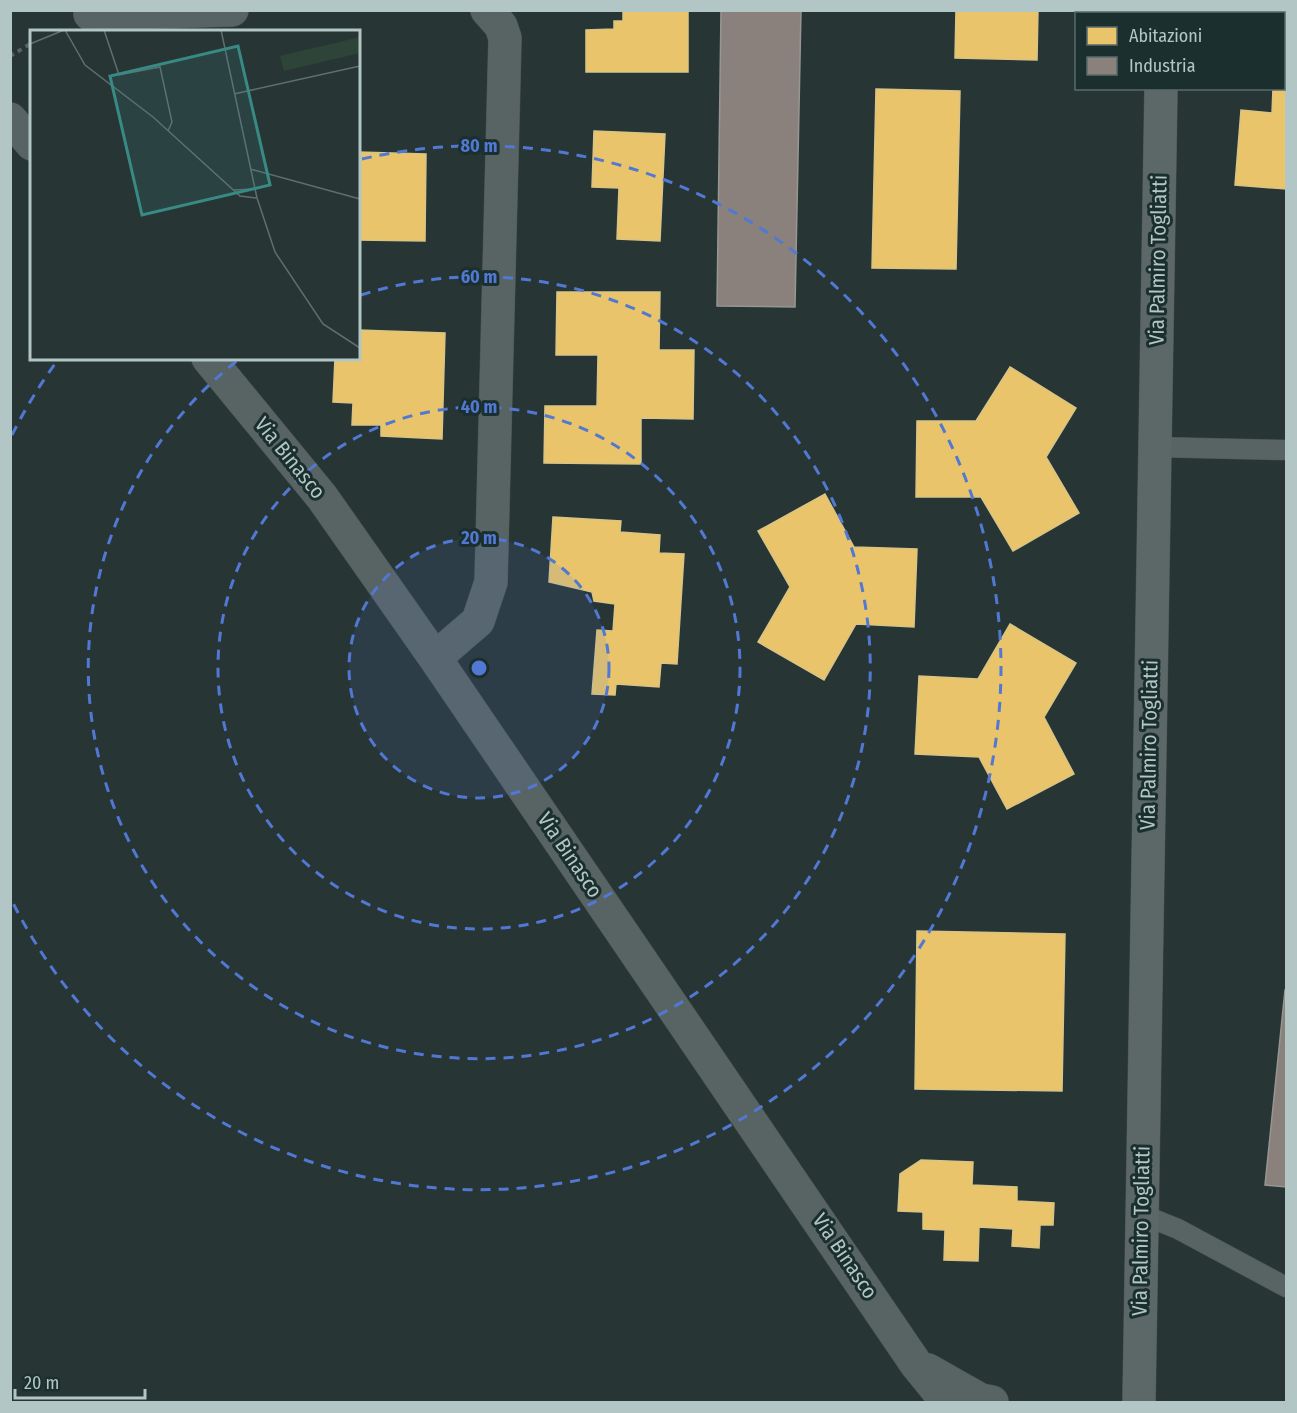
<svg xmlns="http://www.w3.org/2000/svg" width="1297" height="1413" font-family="'Fira Sans Condensed',sans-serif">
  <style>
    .homes { fill: #e9c46a; stroke: #d8c586; stroke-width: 1.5 }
    .industry { fill: #8a817c; stroke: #969692; stroke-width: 1.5 }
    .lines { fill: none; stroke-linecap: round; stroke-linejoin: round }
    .lane-casing { stroke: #465050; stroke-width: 21 }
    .street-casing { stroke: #465050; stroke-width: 34 }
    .secondary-casing { stroke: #465050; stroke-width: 34 }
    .path { stroke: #586261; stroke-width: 4; stroke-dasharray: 4.5 4.5; stroke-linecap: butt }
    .lane { stroke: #586363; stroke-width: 20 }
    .street { stroke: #586363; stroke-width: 33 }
    .secondary { stroke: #5c6868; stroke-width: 33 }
    .ring { fill: none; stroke: #5178d2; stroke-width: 3; stroke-dasharray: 10 8 }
    .labels { text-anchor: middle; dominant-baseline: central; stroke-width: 6; stroke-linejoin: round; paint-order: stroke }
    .street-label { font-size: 21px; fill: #b2c6c6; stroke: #1c2f2f }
    .inset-road { fill: none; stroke: #5f6f6f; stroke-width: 1.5 }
    .view { fill: #388a84; fill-opacity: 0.15; stroke: #388a84; stroke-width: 3 }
    .inset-edge { fill: none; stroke: #b2c6c6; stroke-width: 3 }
    .centre { fill: #5178d2; stroke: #1c2f2f; stroke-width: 3 }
    .ring-label { font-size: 18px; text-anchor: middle; font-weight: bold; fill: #5178d2; stroke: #1c2f2f; stroke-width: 6; stroke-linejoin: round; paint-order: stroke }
  </style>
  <rect width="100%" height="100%" fill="#283535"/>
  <!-- homes -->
  <path class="homes" d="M623 10H688V72H586V30L614 29V21H623Z
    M956 10H1038L1037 60 955 58Z
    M1284 26H1286V82L1284 81Z
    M1284 81 1286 82V189L1235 185 1241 110 1272 113 1273 88H1284Z
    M876 89 960 91 956 269 872 268Z
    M594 131 665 134 660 241 617 239 619 188 592 187Z
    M358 152 426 154 425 241 358 240Z
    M557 292H660L659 350H694L693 419 641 418V464L544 463 545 406H597L598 355H556Z
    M358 330 445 333 442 439 381 436V425H352L353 403 333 402 335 358H358Z
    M1010 367 1076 408 1046 457 1079 513 1013 551 981 497H916L917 421H976Z
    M825 494 854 547 917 549 914 627 856 624 824 680 758 642 790 587 758 531Z
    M553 517 621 521 620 532 660 535 659 553 684 554 677 664 661 663 659 687 616 684 615 695 592 694 597 630 613 631 615 604 594 601 592 592 549 582Z
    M1010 624 1076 663 1044 717 1074 774 1007 809 979 757 915 754 919 676 978 679Z
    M917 931 1065 934 1062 1091 915 1089Z
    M921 1160 973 1162 972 1185 1017 1187V1201L1054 1203 1053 1225H1040L1039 1248 1012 1246 1013 1229 979 1227 978 1261 944 1260 945 1230 923 1229V1212L898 1211 900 1174Z"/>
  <!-- industry -->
  <path class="industry" d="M721 10H801L795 307 717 306Z
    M1285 990H1286V1187L1265 1185Z"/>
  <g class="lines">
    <!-- lane casing -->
    <g class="lane-casing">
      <path id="lane" d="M1154 447 1286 450
        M1141 1214 1178 1229 1286 1287"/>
    </g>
    <!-- street casing -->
    <g class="street-casing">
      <path id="street" d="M90 10V14L232 10
        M10 119 32 144
        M208 358 322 497 435 658 916 1364 947 1402
        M435 658 478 621 491 582 505 38 501 26 487 10
        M928 1370 981 1400 992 1402"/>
    </g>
    <!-- secondary casing -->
    <g class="secondary-casing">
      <path id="secondary" d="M1162 14V10
        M1139 1402 1161 88"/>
    </g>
    <!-- path -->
    <path class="path" d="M10 56 32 43"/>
    <!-- lane -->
    <use href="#lane" class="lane"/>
    <!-- street -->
    <use href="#street" class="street"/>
    <!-- secondary -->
    <use href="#secondary" class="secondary"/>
  </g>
  <!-- distance rings -->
  <circle cx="479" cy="668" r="130" fill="#5178d2" fill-opacity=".12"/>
  <g class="ring">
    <circle cx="479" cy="668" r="130"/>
    <circle cx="479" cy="668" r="261"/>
    <path d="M361 295A391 391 0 1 1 238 360"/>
    <path d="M12 435A522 522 0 0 1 57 361M362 159A522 522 0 1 1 12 901"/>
  </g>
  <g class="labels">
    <!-- street labels -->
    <g class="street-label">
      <text transform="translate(1158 260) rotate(-89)">Via Palmiro Togliatti</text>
      <text transform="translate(290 458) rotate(51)">Via Binasco</text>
      <text transform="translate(1149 745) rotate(-89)">Via Palmiro Togliatti</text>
      <text transform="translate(570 855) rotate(56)">Via Binasco</text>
      <text transform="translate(1141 1231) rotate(-89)">Via Palmiro Togliatti</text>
      <text transform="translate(845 1256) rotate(56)">Via Binasco</text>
    </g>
  </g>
  <!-- overview -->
  <g transform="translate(30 30)">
    <rect width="330" height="330" fill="#283535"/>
    <path d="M330 7V23L254 41 250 26Z" fill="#2e4438"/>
    <path class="inset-road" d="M35 0 55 35 123 87 210 166 227 168M74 0 89 45 130 37 142 92 138 101M191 0 227 168 245 222 293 294 330 318M0 14 34 0M204 64 330 36M220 139 330 169M203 160 225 159"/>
    <path class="view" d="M208 16 240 155 112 185 80 46Z"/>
    <rect width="330" height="330" class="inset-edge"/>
  </g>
  <circle cx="479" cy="668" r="9" class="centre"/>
  <g class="ring-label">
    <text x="479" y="152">80 m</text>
    <text x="479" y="283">60 m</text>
    <text x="479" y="413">40 m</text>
    <text x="479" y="544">20 m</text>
  </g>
  <!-- border -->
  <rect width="1297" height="1413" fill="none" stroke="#b2c6c6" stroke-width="24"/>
  <!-- legend -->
  <rect x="1075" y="12" width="210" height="78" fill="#1c2f2f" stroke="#586b6b" stroke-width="1.5"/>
  <rect x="1087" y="27" width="30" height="18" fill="#e9c46a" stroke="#586b6b" stroke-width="1.5"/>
  <text x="1129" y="42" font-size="18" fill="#b2c6c6">Abitazioni</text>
  <rect x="1087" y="57" width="30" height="18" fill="#8a817c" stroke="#586b6b" stroke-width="1.5"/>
  <text x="1129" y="72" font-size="18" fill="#b2c6c6">Industria</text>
  <!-- scale -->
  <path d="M15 1389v9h130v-9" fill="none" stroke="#b2c6c6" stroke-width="3"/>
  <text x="24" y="1389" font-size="18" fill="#b2c6c6" stroke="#1c2f2f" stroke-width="4.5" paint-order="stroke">20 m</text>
</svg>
